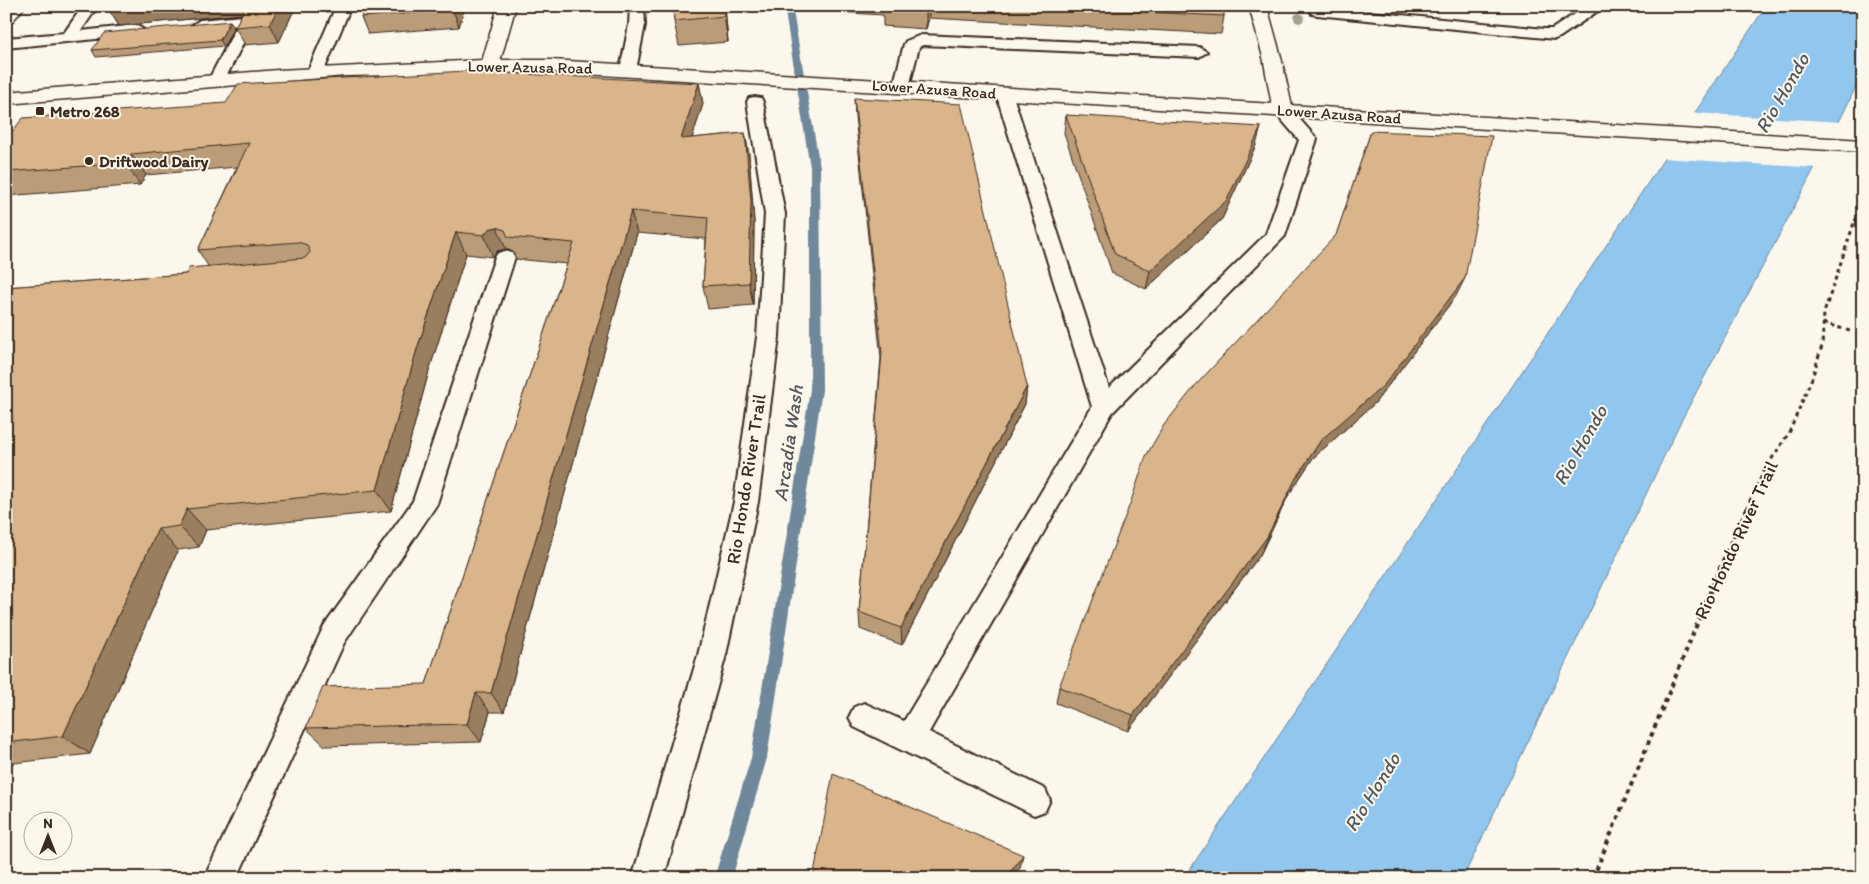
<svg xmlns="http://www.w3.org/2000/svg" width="1869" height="884" font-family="Itim,sans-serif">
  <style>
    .water { fill: #91c6ef; stroke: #6f889b }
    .pier { fill: #fbf7ec }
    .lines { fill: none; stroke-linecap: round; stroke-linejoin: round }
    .stream { fill: #6f889b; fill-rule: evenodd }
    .service-casing { stroke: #3b2a1e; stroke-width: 4 }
    .minor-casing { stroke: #3b2a1e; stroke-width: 3 }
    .tertiary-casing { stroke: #3b2a1e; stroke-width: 3 }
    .secondary-casing { stroke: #3b2a1e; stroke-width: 3 }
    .path-far2 { stroke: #3b2a1e; stroke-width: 2.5; stroke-dasharray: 2.5 2.5; stroke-linecap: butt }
    .path-far1 { stroke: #3b2a1e; stroke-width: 3; stroke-dasharray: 4 4; stroke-linecap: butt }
    .path { stroke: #3b2a1e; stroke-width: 4; stroke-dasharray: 4.5 4.5; stroke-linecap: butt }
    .service { fill: #fbf7ec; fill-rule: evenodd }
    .minor { fill: #fbf7ec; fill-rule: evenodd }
    .tertiary { fill: #fbf7ec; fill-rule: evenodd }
    .secondary { fill: #fbf7ec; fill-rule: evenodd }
    .tree { fill: #a2a18f }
    .wall { fill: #bb9c78; stroke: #3b2a1e }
    .shaded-wall { fill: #997f61; stroke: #3b2a1e }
    .building { fill: #dab58b; stroke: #3b2a1e }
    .poi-dot { fill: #3b2a1e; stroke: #fbf7ec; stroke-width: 2 }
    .labels { text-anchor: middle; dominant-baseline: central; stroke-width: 4; stroke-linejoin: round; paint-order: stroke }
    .far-street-label { font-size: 16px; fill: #3b2a1e; stroke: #fbf7ec }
    .far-poi-label { font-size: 16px; font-weight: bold; fill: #3b2a1e; stroke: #fbf7ec; text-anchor: start }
    .street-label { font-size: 19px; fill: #3b2a1e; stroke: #fbf7ec }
    .water-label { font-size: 20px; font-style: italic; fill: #55595d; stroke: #fbf7ec }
  </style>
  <rect width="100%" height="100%" fill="#fbf7ec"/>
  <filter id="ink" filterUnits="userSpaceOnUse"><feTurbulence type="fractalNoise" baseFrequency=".02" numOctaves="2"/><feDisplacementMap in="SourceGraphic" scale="10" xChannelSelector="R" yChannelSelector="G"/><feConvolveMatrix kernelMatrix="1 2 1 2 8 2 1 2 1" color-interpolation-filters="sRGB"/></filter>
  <g filter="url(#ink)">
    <!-- water -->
    <path class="water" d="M1766 6H1863V72L1841 118 1678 427 1463 878H1184Z"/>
    <!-- pier -->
    <path class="pier" d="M1693 113 1842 122 1817 168 1662 158Z"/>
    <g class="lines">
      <!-- stream -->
      <path class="stream" d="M784 6H792L820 167 822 390 767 758 732 878H714L751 758 810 390V167Z"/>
      <!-- service casing -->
      <g class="service-casing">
        <path id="service" d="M83 6H98L81 31 136 25 144 30 136 35 6 48V38L64 33Z
          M250 6 258 7 260 10 224 81 222 84H210L208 81 237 26 200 30 192 25 200 20 242 16Z
          M336 6H351L323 73 321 76H309L307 73Z
          M630 6H644L645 25 636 70 628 75 620 70 629 25Z
          M1308 6 1545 29H1552L1587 6H1605L1560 37 1555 39 1317 15 1312 14Z
          M921 35 1199 47 1207 52 1199 57 923 45 919 47 909 87 907 91H895L893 87 904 44 906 41Z
          M1004 88 1010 89 1012 93 1109 388 1266 234 1299 140 1274 111 1277 107H1289L1317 139 1285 236 1112 413 929 732 1045 789 1050 800 1045 811 1034 815 854 727 849 717 854 707 864 703 904 721 1092 407 996 93 998 89Z
          M755 97 761 98 763 102 785 214 779 337 758 502 726 655 664 878H632L698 655 734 502 757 337 765 214 747 102 749 98Z
          M505 251 512 253 515 257 437 504 344 643 237 878H204L324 626 413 501 495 257 498 253Z"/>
      </g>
      <!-- minor casing -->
      <g class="minor-casing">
        <path id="minor" d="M498 6H516L499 65 497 69H483L481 65Z
          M1249 6H1267L1281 57 1293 111 1290 115H1276L1273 111 1263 57Z"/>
      </g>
      <!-- tertiary casing -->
      <g class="tertiary-casing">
        <path id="tertiary" d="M7 6H25L12 22 6 23Z"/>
      </g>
      <!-- secondary casing -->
      <g class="secondary-casing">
        <path id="secondary" d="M483 60H551L1863 140V152L551 72 346 76 6 104V92L278 70Z"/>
      </g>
      <!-- path-far2 -->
      <path class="path-far2" d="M1855 221 1863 198"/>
      <!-- path-far1 -->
      <path class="path-far1" d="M1823 323 1850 331
        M1746 509 1765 469 1789 433 1812 378 1822 346 1824 313 1855 220"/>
      <!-- path -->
      <path class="path" d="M1593 878 1729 546 1747 508"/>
      <!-- service -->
      <use href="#service" class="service"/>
      <!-- minor -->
      <use href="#minor" class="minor"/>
      <!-- tertiary -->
      <use href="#tertiary" class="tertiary"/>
      <!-- secondary -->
      <use href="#secondary" class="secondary"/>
    </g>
    <!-- trees -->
    <circle class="tree" cx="1299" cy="18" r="5"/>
    <!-- wall -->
    <path class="wall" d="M109 6H296L279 42 245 45 235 27 243 12 241 14 119 26 108 8Z
      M365 6H465L459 27 368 34 361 17Z
      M673 6H725L728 42 679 46 674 21Z
      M848 6H1223L1224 16 1221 34 929 18 926 29 883 26V15L849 13Z
      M230 21 234 27 224 46 96 57 92 50Z
      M699 83 703 104 692 138 745 133 749 155 754 222 753 305 708 309 703 286 706 239 637 233 504 712H490L481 742 325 746 306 728 426 684 567 264 516 259 513 252 506 249 497 251 493 257 466 254 429 371 391 511 206 530 199 547 178 550 90 754 6 764V287L186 274 208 266 198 250 237 167 146 175 140 185 6 196V139Z
      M854 98 1027 386 1025 404 902 645 860 629 859 612 881 358 855 116Z
      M1066 115 1256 145 1222 219 1146 289 1112 273 1064 133Z
      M1371 131 1456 296 1375 403 1313 458 1288 496 1260 555 1128 731 1056 703 1059 687 1336 236Z"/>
    <!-- shaded-wall -->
    <path class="shaded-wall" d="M130 6H248L241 14 119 26 108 8Z
      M279 6H296L279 42 270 24Z
      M454 6H465L459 27 453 10Z
      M723 6H725L728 42 724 16Z
      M927 6H929V18L926 29V11Z
      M230 21 234 27 224 46 220 40Z
      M699 83 703 104 685 160 681 139Z
      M1261 127 1256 145 1222 219 1146 289 1150 271Z
      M745 133 749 155 754 222 753 305 749 283Z
      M131 154 146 175 140 185 125 163Z
      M631 211 637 233 504 712 491 693Z
      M497 227 506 249 497 251 493 257 484 235 489 229Z
      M456 232 466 254 429 371 391 511 377 490 417 349Z
      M1465 278 1456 296 1375 403 1313 458 1288 496 1260 555 1128 731 1133 715 1296 478 1321 440Z
      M1027 386 1025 404 902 645 901 628Z
      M187 509 206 530 199 547 179 526Z
      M158 529 178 550 90 754 63 736Z
      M476 693 490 712 481 742 467 724Z
      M1023 855 1020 868 1013 878H1006Z"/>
    <!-- building -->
    <path class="building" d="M109 6H130L108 8Z
      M246 6H279L270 24 235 27Z
      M365 6H454L453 10 361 17Z
      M673 6H723L724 16 674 21Z
      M884 6H927L926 11 882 9Z
      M1030 6H1223L1224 16Z
      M230 21 220 40 92 50 104 33Z
      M466 71 699 83 681 139 745 133 751 201 749 283 703 286 708 218 631 211 491 693H476L467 724 306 728 323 687 426 684 574 243 508 237 505 230 497 227 489 229 484 235 456 232 417 349 377 490 187 509 179 526 158 529 63 736 6 743V287L186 274 189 268 305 258 310 252 307 245 298 242 198 250 249 143 131 154 125 163 6 172V139L23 118 226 103 238 84Z
      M854 98 961 104 1027 386 901 628 859 612 882 353Z
      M1066 115 1261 127 1227 200 1150 271 1115 254Z
      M1371 131 1492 136 1465 278 1384 385 1321 440 1296 478 1267 537 1133 715 1059 687 1130 504 1146 456 1164 425 1195 386 1336 235Z
      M833 774 1023 855 1006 878H813Z"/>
  </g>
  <!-- markers -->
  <g class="poi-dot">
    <rect x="35" y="106" width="10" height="10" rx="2.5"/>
    <circle cx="89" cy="161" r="5"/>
  </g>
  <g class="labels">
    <!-- far-street labels -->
    <g class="far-street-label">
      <text transform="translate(530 67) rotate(1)">Lower Azusa Road</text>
      <text transform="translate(934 89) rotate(4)">Lower Azusa Road</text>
      <text transform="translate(1339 114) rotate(4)">Lower Azusa Road</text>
    </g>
    <!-- far-poi labels -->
    <g class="far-poi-label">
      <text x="50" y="111">Metro 268</text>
      <text x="99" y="161">Driftwood Dairy</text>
    </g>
    <!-- street labels -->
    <g class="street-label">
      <text transform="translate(746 479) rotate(-81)">Rio Hondo River Trail</text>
      <text transform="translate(1736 540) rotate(-65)">Rio Hondo River Trail</text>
    </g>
    <!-- water labels -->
    <g class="water-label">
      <text transform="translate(1782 93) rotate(-60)">Rio Hondo</text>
      <text transform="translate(788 443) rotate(-82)">Arcadia Wash</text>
      <text transform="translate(1580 445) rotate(-60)">Rio Hondo</text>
      <text transform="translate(1372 792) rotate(-58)">Rio Hondo</text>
    </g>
  </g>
  <!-- margin -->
  <rect width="1869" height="884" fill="none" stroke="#fbf7ec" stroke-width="25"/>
  <rect x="12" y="12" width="1844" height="859" fill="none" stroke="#3b2a1e" stroke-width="2" filter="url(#ink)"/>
  <!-- north arrow -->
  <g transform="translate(48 836)"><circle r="24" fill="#fbf7ec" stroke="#aea59a"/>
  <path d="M0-4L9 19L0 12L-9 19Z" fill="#3b2a1e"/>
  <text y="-8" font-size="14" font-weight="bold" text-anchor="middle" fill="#3b2a1e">N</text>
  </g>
</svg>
